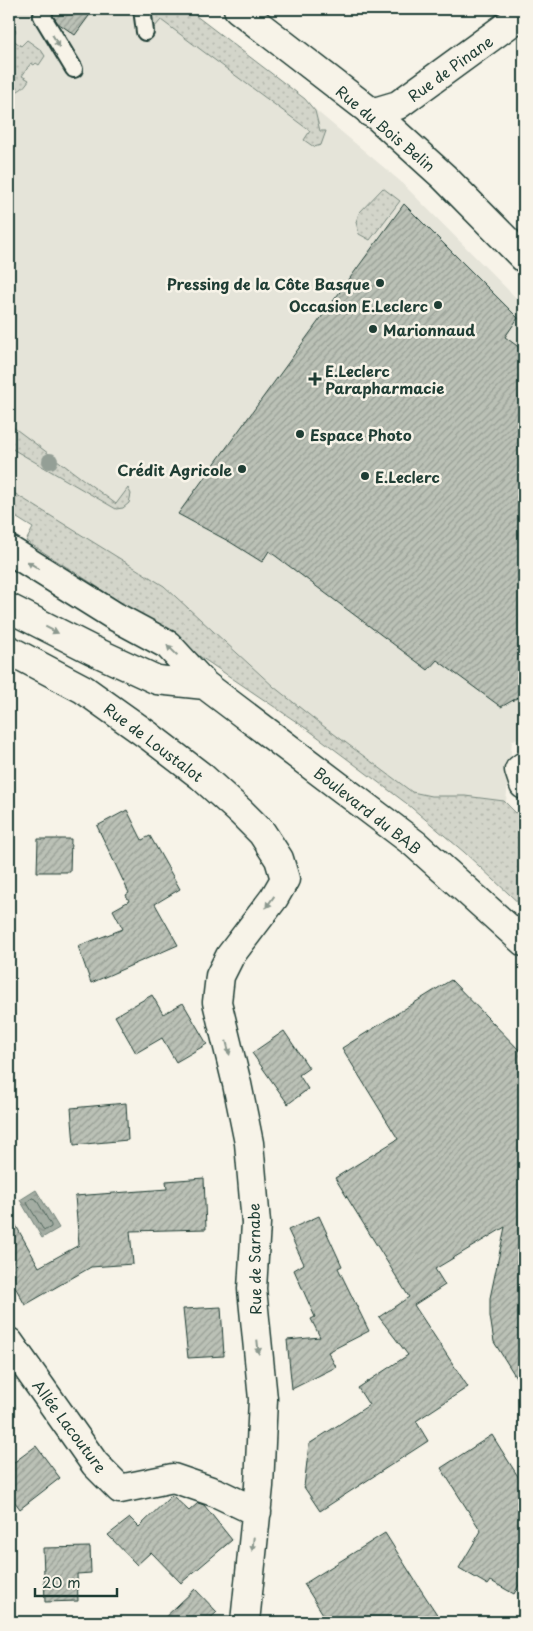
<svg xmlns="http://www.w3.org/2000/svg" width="533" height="1631" font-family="'Playpen Sans',sans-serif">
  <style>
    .built { fill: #e5e4d9 }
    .grass { fill: url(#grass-dots); stroke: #79897f }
    .water { fill: url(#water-ripples); stroke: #6f8077 }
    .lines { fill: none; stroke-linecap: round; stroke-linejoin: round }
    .shore { stroke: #546a60; stroke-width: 1 }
    .building { fill: url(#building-hatch); stroke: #1f3d34 }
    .service-casing { stroke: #1f3d34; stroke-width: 20 }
    .minor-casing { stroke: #1f3d34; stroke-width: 31 }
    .tertiary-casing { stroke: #1f3d34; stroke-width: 31 }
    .primary-casing { stroke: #1f3d34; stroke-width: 31 }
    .service { stroke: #f7f3e8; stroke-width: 16 }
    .minor { stroke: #f7f3e8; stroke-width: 28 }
    .tertiary { stroke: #f7f3e8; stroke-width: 28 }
    .primary { stroke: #f7f3e8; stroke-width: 28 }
    .tree { fill: #949f96 }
    .oneway { fill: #8b988e }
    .poi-dot { fill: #1f3d34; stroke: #f7f3e8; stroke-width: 2 }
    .labels { text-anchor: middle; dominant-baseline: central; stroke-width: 5; stroke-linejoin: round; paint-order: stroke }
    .street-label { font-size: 15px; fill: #1f3d34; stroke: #f7f3e8 }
    .poi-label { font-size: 15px; font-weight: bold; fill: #1f3d34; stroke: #f7f3e8; text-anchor: start }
  </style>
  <defs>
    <pattern id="grass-dots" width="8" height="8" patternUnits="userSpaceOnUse" patternTransform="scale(1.25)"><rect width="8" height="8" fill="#d3d5ca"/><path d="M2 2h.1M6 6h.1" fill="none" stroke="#b5b8ae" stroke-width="1.8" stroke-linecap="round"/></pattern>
    <pattern id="water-ripples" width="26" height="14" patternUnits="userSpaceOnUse" patternTransform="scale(1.25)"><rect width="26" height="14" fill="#a4ada3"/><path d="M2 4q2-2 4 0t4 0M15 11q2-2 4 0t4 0" fill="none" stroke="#858e86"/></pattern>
    <pattern id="building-hatch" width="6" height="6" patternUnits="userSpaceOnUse" patternTransform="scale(1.25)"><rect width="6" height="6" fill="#bbc1b6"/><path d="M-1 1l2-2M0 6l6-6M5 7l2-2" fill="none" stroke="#979e95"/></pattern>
  </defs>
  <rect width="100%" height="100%" fill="#f7f3e8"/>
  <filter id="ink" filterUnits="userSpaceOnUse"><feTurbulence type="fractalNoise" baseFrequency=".02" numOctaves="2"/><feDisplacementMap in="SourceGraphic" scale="10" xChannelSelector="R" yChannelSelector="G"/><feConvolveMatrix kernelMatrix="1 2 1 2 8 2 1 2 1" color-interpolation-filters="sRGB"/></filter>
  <g filter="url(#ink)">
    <!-- built -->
    <path class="built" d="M9 9H186L294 92 400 181 524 306V734L512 741 506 802 413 800 9 502Z"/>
    <!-- grass -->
    <path class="grass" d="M152 9H187L305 99 315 111 320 131H326L321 145 314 147 304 140 310 131 161 20 154 28Z
      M9 26 16 31 11 38 21 46 27 40 41 50 45 56 39 65 36 63 34 65 31 63 22 76 29 80C23 89 19 92 9 93Z
      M383 188 400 201 370 240 359 234 356 222 359 213Z
      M9 424 116 504 128 488 131 494 129 503 123 508 116 509 9 447Z
      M9 490 164 586 274 687 318 722 412 792 431 796H465L504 801 524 821V908L464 852 406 803 310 731 93 584 26 541 33 528 9 513Z"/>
    <!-- water -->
    <path class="water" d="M36 1190 59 1228 42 1238 20 1200Z"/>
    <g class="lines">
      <!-- shore -->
      <path class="shore" d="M33 1198 36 1199 51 1225V1227L46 1230 43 1229 27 1203 28 1201Z"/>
    </g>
    <!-- building -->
    <path class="building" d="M53 9H94L75 35 58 23 53 16Z
      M404 204 518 318 505 337 524 351V694L501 707 437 660 428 670 269 551 262 562 230 542 178 514Z
      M127 810 142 840 150 836 180 889 155 904 178 945 91 983 78 946 123 929 113 910 129 901 126 895 129 893 97 826Z
      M38 839H71L70 872H37Z
      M451 980 524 1055V1390L494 1342 490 1316V1298L505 1227 435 1269 445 1285 414 1305 468 1387 416 1421 428 1441 320 1511 304 1487 309 1444 369 1405 358 1388 408 1355 379 1317 409 1297 335 1178 398 1139 342 1048Z
      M152 995 163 1014 183 1003 207 1044 176 1062 162 1038 136 1053 115 1016Z
      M284 1031 309 1068 299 1075 308 1089 288 1104 252 1053Z
      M126 1103 128 1140 74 1145 71 1108Z
      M204 1178 206 1229 130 1231 133 1264 91 1267 25 1305 9 1276V1213L39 1267 79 1245 75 1196 167 1189 166 1181Z
      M319 1216 342 1266 338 1268 369 1331 328 1352 336 1367 292 1389 287 1340 320 1337 311 1319 315 1317 294 1270 304 1264 288 1230Z
      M221 1307 224 1356 188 1358 183 1309Z
      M492 1435 524 1486V1576L514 1594 491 1581 488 1585 459 1568 481 1531 441 1468Z
      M36 1446 60 1478 20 1509 9 1494V1466Z
      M172 1495 189 1511 198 1503 204 1505 232 1540 181 1583 151 1552 137 1565 108 1535 130 1518 139 1527Z
      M385 1533 421 1590 442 1622H328L304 1584Z
      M90 1547 91 1573 77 1574 78 1601 45 1602 43 1548Z
      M195 1589 217 1612 206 1622H160Z"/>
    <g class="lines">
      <!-- service casing -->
      <g class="service-casing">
        <path id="service" d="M142 9 145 32
          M44 13 42 16 74 69"/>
      </g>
      <!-- minor casing -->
      <g class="minor-casing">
        <path id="minor" d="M371 113 398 105 524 13
          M9 650 83 689 149 736 201 776 241 812 262 833 279 859 285 879 274 898 230 956 220 976 217 1002 237 1084 249 1143 256 1223 252 1289 263 1399 259 1486 245 1622
          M524 766 519 770 524 785
          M9 1342 95 1464 120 1489 173 1478 217 1493 257 1512"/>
      </g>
      <!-- tertiary casing -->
      <g class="tertiary-casing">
        <path id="tertiary" d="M238 9 379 118 444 177 524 258"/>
      </g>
      <!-- primary casing -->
      <g class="primary-casing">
        <path id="primary" d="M9 550 116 617 168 645 205 685 415 844 524 942
          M9 608 92 650 157 680 205 685"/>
      </g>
      <!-- service -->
      <use href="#service" class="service"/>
      <!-- minor -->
      <use href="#minor" class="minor"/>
      <!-- tertiary -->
      <use href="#tertiary" class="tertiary"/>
      <!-- primary -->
      <use href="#primary" class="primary"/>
    </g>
    <!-- trees -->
    <circle class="tree" cx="50" cy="461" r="8"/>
    <!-- one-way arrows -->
    <defs><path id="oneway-solid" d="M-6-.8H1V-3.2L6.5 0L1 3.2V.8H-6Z" transform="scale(1.25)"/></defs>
    <g class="oneway">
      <use href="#oneway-solid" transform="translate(56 41) rotate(60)"/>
      <use href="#oneway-solid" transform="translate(33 565) rotate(-148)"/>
      <use href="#oneway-solid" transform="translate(52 630) rotate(27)"/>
      <use href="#oneway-solid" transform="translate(172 650) rotate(-136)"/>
      <use href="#oneway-solid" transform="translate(270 902) rotate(125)"/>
      <use href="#oneway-solid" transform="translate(228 1048) rotate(76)"/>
      <use href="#oneway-solid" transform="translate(258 1347) rotate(84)"/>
      <use href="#oneway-solid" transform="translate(253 1544) rotate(96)"/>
    </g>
  </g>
  <!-- markers -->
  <g class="poi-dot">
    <circle cx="380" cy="283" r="5"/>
    <circle cx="438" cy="305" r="5"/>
    <circle cx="373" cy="329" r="5"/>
    <path d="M312.5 371.5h5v5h5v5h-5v5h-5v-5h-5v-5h5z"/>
    <circle cx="300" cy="434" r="5"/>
    <circle cx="242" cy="469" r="5"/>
    <circle cx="365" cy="476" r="5"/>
  </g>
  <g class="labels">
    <!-- street labels -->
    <g class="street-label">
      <text transform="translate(450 68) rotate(-36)">Rue de Pinane</text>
      <text transform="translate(386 128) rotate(40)">Rue du Bois Belin</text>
      <text transform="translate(154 742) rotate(37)">Rue de Loustalot</text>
      <text transform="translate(368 810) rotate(38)">Boulevard du BAB</text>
      <text transform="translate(254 1259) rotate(-91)">Rue de Sarnabe</text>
      <text transform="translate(70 1426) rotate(53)">Allée Lacouture</text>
    </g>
    <!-- poi labels -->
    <g class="poi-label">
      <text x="370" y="283" text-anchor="end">Pressing de la Côte Basque</text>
      <text x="428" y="305" text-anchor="end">Occasion E.Leclerc</text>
      <text x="383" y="329">Marionnaud</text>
      <text x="325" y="370">E.Leclerc<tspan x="325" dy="17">Parapharmacie</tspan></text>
      <text x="310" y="434">Espace Photo</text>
      <text x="232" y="469" text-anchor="end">Crédit Agricole</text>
      <text x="375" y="476">E.Leclerc</text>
    </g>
  </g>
  <!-- margin -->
  <rect width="533" height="1631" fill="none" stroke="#f7f3e8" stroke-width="30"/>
  <rect x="15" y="15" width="503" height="1601" fill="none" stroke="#1f3d34" stroke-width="2" filter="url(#ink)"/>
  <!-- scale -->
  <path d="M35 1588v8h82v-8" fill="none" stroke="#1f3d34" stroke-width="2.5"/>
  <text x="42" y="1588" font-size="15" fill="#1f3d34" stroke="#f7f3e8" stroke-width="4" paint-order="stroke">20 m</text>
</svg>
